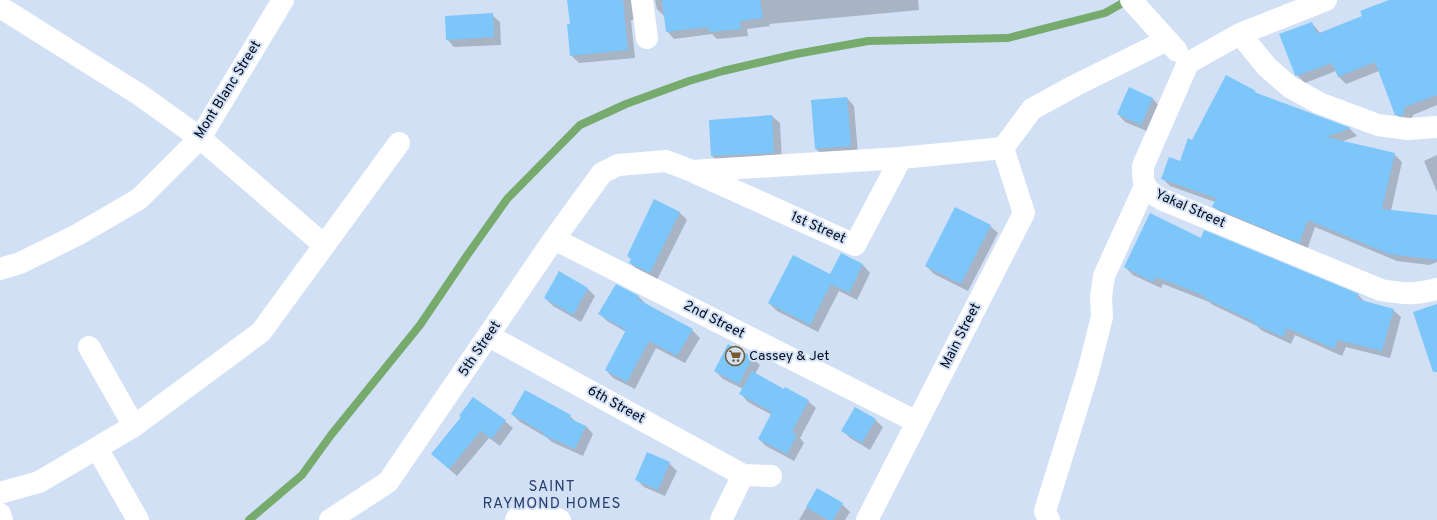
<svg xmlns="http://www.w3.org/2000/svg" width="1437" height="520" font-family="Overpass,sans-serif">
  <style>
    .shadow { fill: #0003 }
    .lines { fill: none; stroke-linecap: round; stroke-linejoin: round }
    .stream { stroke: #77ab6d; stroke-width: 8 }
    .building { fill: #7cc6fa }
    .street { stroke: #fff; stroke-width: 22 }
    .labels { text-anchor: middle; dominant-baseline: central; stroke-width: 4; stroke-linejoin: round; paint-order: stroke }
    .street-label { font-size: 14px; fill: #040c1f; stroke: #d2e0f6 }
    .poi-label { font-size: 14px; fill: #040c1f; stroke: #d2e0f6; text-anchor: start }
    .neighbourhood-label { font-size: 15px; letter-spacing: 1px; fill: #253f6c; stroke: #d2e0f6 }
  </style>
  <rect width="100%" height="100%" fill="#d2e0f6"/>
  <!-- shadow -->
  <path class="shadow" d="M568 0H640L638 20H631L635 58 579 63 571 55V24Z
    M655 0H918L919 10 769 24 770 26 747 29 748 36 717 39 712 34 674 39 667 31 665 17 657 9Z
    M1392 0H1437V105L1413 115 1411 123 1403 122 1396 114 1379 71 1346 84 1338 76 1336 71 1305 83 1297 75 1312 23 1320 33 1363 17Z
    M492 15 500 22 501 45 454 47 447 39Z
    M1227 77 1258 94 1350 129 1357 136 1341 142 1394 154 1402 162 1391 211 1437 216V262L1429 265 1397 261 1315 227 1307 250 1221 214 1214 206 1215 202 1170 186 1162 178 1180 163Z
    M1130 88 1153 99 1160 107 1149 132 1125 122 1118 114Z
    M847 98 854 106 858 154 824 156 816 149Z
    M772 116 780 123 782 161 720 163 712 156Z
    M1437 155V192L1424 161Z
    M679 212 687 220 657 280 638 270 630 263 632 260 628 256Z
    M990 226 998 233 968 291 934 274 926 266Z
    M1201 239 1358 295 1365 302 1393 310 1401 317 1390 358 1346 347 1342 356 1295 335 1291 344 1261 330 1257 326 1213 305 1209 302 1163 284 1161 288 1133 275 1125 267Z
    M841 255 863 265 870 273 857 300 839 291 818 332 777 311 769 303 831 275Z
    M560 273 588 289 595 296 581 322 553 306 545 298Z
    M638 296 646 304 692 330 700 338 685 363 656 348 635 389 613 378 606 370 626 332 607 321 599 313Z
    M752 358 760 365 755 374 784 390 808 401 816 408 800 438 804 443 794 461 766 446 759 439 772 415 748 402 741 394 743 389 723 379 715 371Z
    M512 414 570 416 576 422 586 426 593 434 583 456 552 442 546 437 520 422Z
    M462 418 505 421 513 428 500 446 489 438 457 476 440 461Z
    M875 420 883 427 870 450 850 438 843 431Z
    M669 463 677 471 665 496 644 487 636 479Z
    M817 490 842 504 850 512 845 520H799Z"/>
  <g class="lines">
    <!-- stream -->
    <path class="stream" d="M249 520 302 475 331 435 420 325 468 254 507 199 580 125 626 104 689 81 723 71 796 54 868 41 1008 38 1105 13 1128 0"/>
  </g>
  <!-- building -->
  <path class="building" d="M567 0H623L628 50 570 56 567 24H570Z
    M662 0H760L763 18 740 21 741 29 709 32 708 27 666 32Z
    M1389 0H1437V95L1405 107 1403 116 1395 115 1375 62 1338 77 1332 63 1296 76 1295 75 1279 34 1312 22 1317 34 1362 16 1360 11Z
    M493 13 494 37 446 40 445 16Z
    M1226 75 1256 91 1254 92 1351 128 1326 137 1395 153 1382 209 1437 215V260L1389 254 1308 220 1299 243 1212 207 1216 198 1161 179 1169 157 1180 161 1188 138 1192 140Z
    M1129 87 1153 98 1141 125 1117 114Z
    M847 97 851 146 815 149 811 100Z
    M772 115 774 153 711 156 709 120Z
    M654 199 680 212 650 273 629 263 631 259 627 256Z
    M955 207 991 225 961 284 925 266Z
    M1150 213 1201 238 1204 230 1359 294 1357 299 1394 309 1382 351 1338 340 1334 349 1287 328 1283 337 1252 323 1253 321 1204 298 1205 296 1156 277 1153 282 1124 267Z
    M841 253 863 264 849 293 831 284 810 325 768 303 793 255 830 274Z
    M559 271 588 288 573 315 544 298Z
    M616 284 639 296 637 299 693 329 677 356 649 341 627 382 605 370 626 330 598 314Z
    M1437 304V372H1433L1413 312Z
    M728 344 753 357 739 384 714 371Z
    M752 371 784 389 785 387 809 400 792 432 797 435 787 454 758 439 772 412 739 394Z
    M525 390 571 415 569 418 586 426 575 449 543 435 544 433 511 414Z
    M473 397 506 420 492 439 481 431 449 469 431 454 461 417 459 416Z
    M855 407 876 419 862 443 841 431Z
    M647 452 670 462 658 490 635 480Z
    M817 488 843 503 833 520H828L806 507Z"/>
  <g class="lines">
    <!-- street -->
    <path class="street" d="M642 0 647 38
      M1131 0 1177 51
      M1326 0 1240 34 1188 63 1143 166C1142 184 1145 190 1161 199L1381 290C1404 294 1414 295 1437 289
      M0 7 140 95 200 138 324 245
      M1240 34 1267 67 1290 87 1319 103 1378 125 1408 129 1437 127
      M1003 148 1032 109 1076 85 1167 40
      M696 173 855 245 901 158
      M554 239 917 422
      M0 269 20 263 77 235 139 199 200 138 283 0
      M489 336 743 475 771 476
      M89 347 134 426
      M97 448 138 520
      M0 493 39 482 134 426 261 332 399 143
      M0 514 2 520
      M330 520 388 482 554 239 602 173 618 165 666 161 692 171 901 158 1003 148
      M516 520 517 518 537 510 560 520
      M721 520 743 475
      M867 520 1024 213 1003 148
      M1049 520 1045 511 1088 372 1102 317 1101 297 1104 276 1145 186"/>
  </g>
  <!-- icons -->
  <defs>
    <g id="supermarket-ring" transform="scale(1)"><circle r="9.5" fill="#d2e0f6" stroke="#745a2c" stroke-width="1.5"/><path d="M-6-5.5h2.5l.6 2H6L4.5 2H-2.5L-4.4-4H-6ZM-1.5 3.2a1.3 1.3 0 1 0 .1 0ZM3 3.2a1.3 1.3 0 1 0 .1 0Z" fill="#745a2c"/></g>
  </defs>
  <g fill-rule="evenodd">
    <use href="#supermarket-ring" x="735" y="356"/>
  </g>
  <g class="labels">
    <!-- street labels -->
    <g class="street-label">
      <text transform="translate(228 90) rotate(-58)">Mont Blanc Street</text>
      <text transform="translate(1190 209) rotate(24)">Yakal Street</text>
      <text transform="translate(818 228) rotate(24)">1st Street</text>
      <text transform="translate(714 320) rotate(27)">2nd Street</text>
      <text transform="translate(961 336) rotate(-63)">Main Street</text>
      <text transform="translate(480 349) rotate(-56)">5th Street</text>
      <text transform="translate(616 405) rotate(29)">6th Street</text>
    </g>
    <!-- poi labels -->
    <g class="poi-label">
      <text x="749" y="356">Cassey &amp; Jet</text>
    </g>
    <!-- neighbourhood labels -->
    <g class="neighbourhood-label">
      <text x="552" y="487">SAINT<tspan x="552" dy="17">RAYMOND HOMES</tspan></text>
    </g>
  </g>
</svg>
